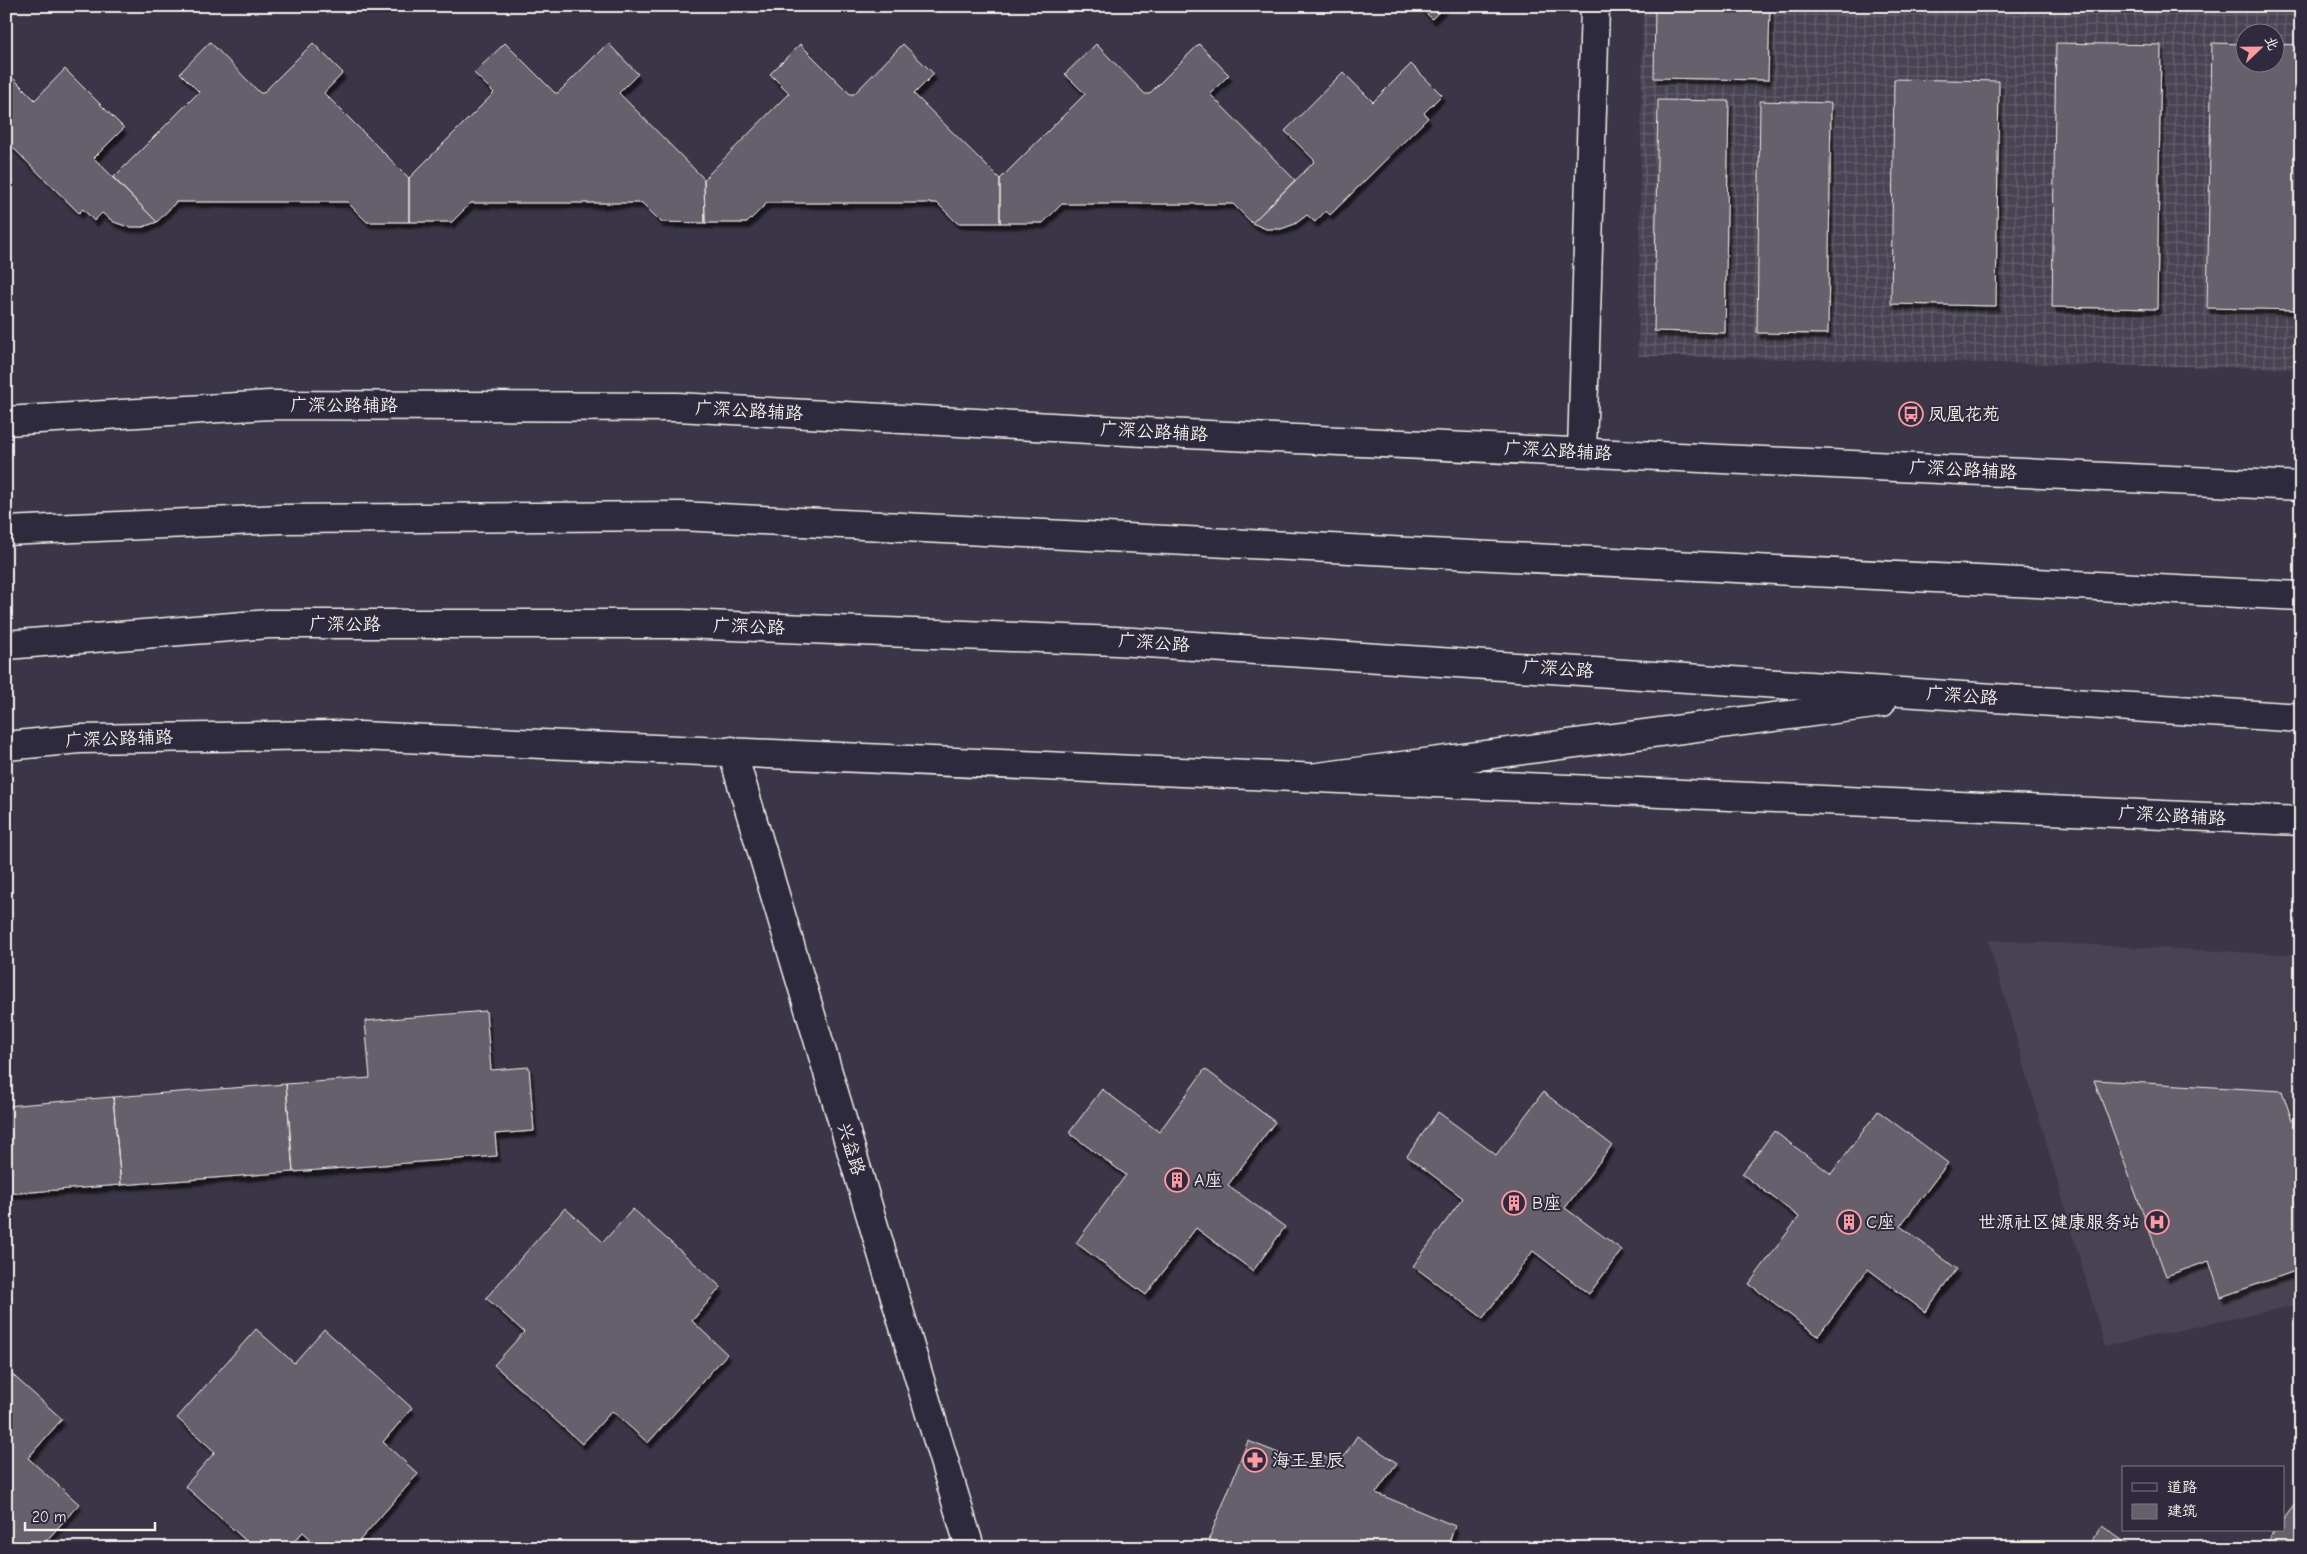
<svg xmlns="http://www.w3.org/2000/svg" width="2307" height="1554" font-family="'Comic Neue','LXGW WenKai TC',sans-serif">
  <style>
    .built { fill: #484352 }
    .industrial { fill: url(#industrial-grid); fill-rule: evenodd }
    .building { fill: #65616c; stroke: #f4f1e8; filter: url(#shadow) }
    .lines { fill: none; stroke-linecap: round; stroke-linejoin: round }
    .minor-casing { stroke: #f4f1e8; stroke-width: 31 }
    .primary-casing { stroke: #f4f1e8; stroke-width: 31 }
    .trunk-casing { stroke: #f4f1e8; stroke-width: 31 }
    .minor { stroke: #2f2a3d; stroke-width: 28 }
    .primary { stroke: #2f2a3d; stroke-width: 28 }
    .trunk { stroke: #2f2a3d; stroke-width: 28 }
    .labels { text-anchor: middle; dominant-baseline: central; stroke-width: 4; stroke-linejoin: round; paint-order: stroke }
    .street-label { font-size: 18px; fill: #f4f1e8; stroke: #2f2a3d }
    .poi-label { font-size: 18px; fill: #f4f1e8; stroke: #2f2a3d; text-anchor: start }
  </style>
  <defs>
    <pattern id="industrial-grid" width="8" height="8" patternUnits="userSpaceOnUse" patternTransform="scale(1.25)"><rect width="8" height="8" fill="#484352"/><path d="M0 4h8M4 0v8" fill="none" stroke="#635f6b"/></pattern>
    <filter id="shadow"><feDropShadow dx="3" dy="5.5" stdDeviation="1" flood-color="#0009"/></filter>
  </defs>
  <rect width="100%" height="100%" fill="#3b3647"/>
  <filter id="ink" filterUnits="userSpaceOnUse"><feTurbulence type="fractalNoise" baseFrequency=".02" numOctaves="2"/><feDisplacementMap in="SourceGraphic" scale="10" xChannelSelector="R" yChannelSelector="G"/><feConvolveMatrix kernelMatrix="1 2 1 2 8 2 1 2 1" color-interpolation-filters="sRGB"/></filter>
  <g filter="url(#ink)">
    <!-- built -->
    <path class="built" d="M1988 940 2301 955V1304L2105 1346Z"/>
    <!-- industrial -->
    <path class="industrial" d="M1643 6H2301V369L1638 356ZM2244 32H2274V62H2244Z"/>
    <!-- building -->
    <path class="building" d="M1419 6H1445L1432 19Z
      M1655 6H1770L1768 80 1654 78Z
      M210 42 260 93H263L313 43 343 73 324 93 409 178V222H367L347 202H176L157 222 113 178 199 92 180 73Z
      M505 43 555 93H558L608 43 638 74 619 93 704 179 705 223 661 222 642 203H471L452 222H409V178L494 93 474 73Z
      M2056 43 2161 45 2157 309 2052 307Z
      M2212 43 2244 44V62H2274V44L2301 45V310L2207 308Z
      M800 44 850 94H854L903 44 934 74 914 94 1000 179V223H957L937 203H767L747 223H705L704 179 789 93 770 74Z
      M1096 44 1145 94H1149L1199 44 1229 75 1210 94 1295 180 1252 223 1233 204H1062L1043 223H1000V179L1085 94 1065 74Z
      M1411 64 1442 95 1424 113 1428 118 1330 215 1326 211 1315 222 1307 215 1295 224 1281 229H1266L1252 223 1315 161 1285 131 1343 72 1373 102Z
      M65 69 124 128 94 158 157 222 143 227H128L114 222 102 213 94 221 83 209 79 213 6 141V71L35 100Z
      M1894 79 1999 81 1996 306 1891 304Z
      M1658 100 1729 101 1725 333 1654 331Z
      M1760 101 1831 103 1828 334 1757 333Z
      M486 1011 491 1070 529 1067 534 1131 495 1134 497 1156 293 1172 286 1084 370 1078 365 1021Z
      M1205 1069 1275 1122 1228 1185 1285 1227 1253 1271 1196 1228 1146 1295 1076 1243 1126 1175 1069 1133 1102 1089 1159 1132Z
      M2094 1080 2282 1091 2292 1120 2301 1117V1269L2221 1297 2209 1261 2166 1276Z
      M286 1084 293 1172 121 1185 113 1097Z
      M1543 1092 1612 1145 1565 1208 1622 1250 1589 1294 1533 1251 1483 1318 1413 1266 1463 1198 1407 1156 1438 1112 1496 1155Z
      M113 1097 121 1185 6 1194V1106Z
      M1878 1111 1948 1163 1900 1226 1957 1269 1925 1312 1868 1269 1818 1336 1749 1284 1799 1217 1742 1174 1774 1131 1831 1174Z
      M565 1208 603 1242 633 1209 721 1287 692 1321 727 1354 648 1443 612 1411 582 1444 494 1365 524 1332 486 1298Z
      M256 1329 294 1363 324 1329 412 1408 383 1442 418 1474 353 1548H321L303 1532 288 1548H254L185 1486 215 1452 177 1418Z
      M6 1369 62 1419 28 1458 79 1504 40 1548H6Z
      M1357 1436 1397 1463 1376 1493 1455 1526 1447 1548H1231L1209 1539 1248 1441 1314 1467 1322 1455 1338 1466Z
      M2301 1496V1548H2264L2276 1530H2283V1520Z
      M2102 1526 2133 1548H2086Z"/>
    <g class="lines">
      <!-- minor casing -->
      <g class="minor-casing">
        <path id="minor" d="M1582 452 1595 6
          M732 751 970 1548"/>
      </g>
      <!-- primary casing -->
      <g class="primary-casing">
        <path id="primary" d="M6 421 270 405 677 407 1144 432 2301 486
          M6 746 79 739 336 735 2301 821"/>
      </g>
      <!-- trunk casing -->
      <g class="trunk-casing">
        <path id="trunk" d="M6 531 281 519 680 516 2301 596
          M6 645 269 624H681L1117 641 2301 718
          M1318 777 1881 703"/>
      </g>
      <!-- minor -->
      <use href="#minor" class="minor"/>
      <!-- primary -->
      <use href="#primary" class="primary"/>
      <!-- trunk -->
      <use href="#trunk" class="trunk"/>
    </g>
  </g>
  <!-- icons -->
  <defs>
    <g id="bus-ring" transform="scale(1.25)"><circle r="9.5" fill="#2f2a3d" stroke="#ff9aa2" stroke-width="1.5"/><path d="M-5-6H5V4H4V6H2V4H-2V6H-4V4H-5ZM-3.5-4V0h7V-4ZM-3.5 1.2v1.5H-2V1.2ZM2 1.2v1.5H3.5V1.2Z" fill="#ff9aa2"/></g>
    <g id="building-ring" transform="scale(1.25)"><circle r="9.5" fill="#2f2a3d" stroke="#ff9aa2" stroke-width="1.5"/><path d="M-4-6H4V6H1V3H-1V6H-4ZM-2.5-4.3h1.7v1.8h-1.7ZM.8-4.3h1.7v1.8H.8ZM-2.5-1h1.7V.8h-1.7ZM.8-1h1.7V.8H.8Z" fill="#ff9aa2"/></g>
    <g id="hospital-ring" transform="scale(1.25)"><circle r="9.5" fill="#2f2a3d" stroke="#ff9aa2" stroke-width="1.5"/><path d="M-5-5h3v3.5h4V-5h3V5h-3V1.5h-4V5h-3Z" fill="#ff9aa2"/></g>
    <g id="pharmacy-ring" transform="scale(1.25)"><circle r="9.5" fill="#2f2a3d" stroke="#ff9aa2" stroke-width="1.5"/><path d="M-2-6h4v4h4v4h-4v4h-4v-4h-4v-4h4Z" fill="#ff9aa2"/></g>
  </defs>
  <g fill-rule="evenodd">
    <use href="#bus-ring" x="1911" y="414"/>
    <use href="#building-ring" x="1177" y="1180"/>
    <use href="#building-ring" x="1514" y="1203"/>
    <use href="#building-ring" x="1849" y="1222"/>
    <use href="#hospital-ring" x="2157" y="1222"/>
    <use href="#pharmacy-ring" x="1255" y="1460"/>
  </g>
  <g class="labels">
    <!-- street labels -->
    <g class="street-label">
      <text x="344" y="405">广深公路辅路</text>
      <text transform="translate(749 411) rotate(3)">广深公路辅路</text>
      <text transform="translate(1154 432) rotate(3)">广深公路辅路</text>
      <text transform="translate(1558 451) rotate(3)">广深公路辅路</text>
      <text transform="translate(1963 470) rotate(3)">广深公路辅路</text>
      <text x="345" y="624">广深公路</text>
      <text transform="translate(749 627) rotate(2)">广深公路</text>
      <text transform="translate(1154 643) rotate(4)">广深公路</text>
      <text transform="translate(1558 669) rotate(4)">广深公路</text>
      <text transform="translate(1962 696) rotate(4)">广深公路</text>
      <text transform="translate(119 739) rotate(-2)">广深公路辅路</text>
      <text transform="translate(2172 816) rotate(3)">广深公路辅路</text>
      <text transform="translate(851 1149) rotate(73)">兴益路</text>
    </g>
    <!-- poi labels -->
    <g class="poi-label">
      <text x="1928" y="414">凤凰花苑</text>
      <text x="1194" y="1180">A座</text>
      <text x="1532" y="1203">B座</text>
      <text x="1866" y="1222">C座</text>
      <text x="2140" y="1222" text-anchor="end">世源社区健康服务站</text>
      <text x="1272" y="1460">海王星辰</text>
    </g>
  </g>
  <!-- margin -->
  <rect width="2307" height="1554" fill="none" stroke="#2f2a3d" stroke-width="25"/>
  <rect x="12" y="12" width="2282" height="1529" fill="none" stroke="#f4f1e8" stroke-width="2" filter="url(#ink)"/>
  <!-- legend -->
  <rect x="2122" y="1466" width="162" height="65" fill="#2f2a3d" stroke="#7e7a81"/>
  <rect x="2132" y="1483" width="25" height="8" fill="#2f2a3d" stroke="#7e7a81"/>
  <text x="2167" y="1492" font-size="15" fill="#f4f1e8">道路</text>
  <rect x="2132" y="1504" width="25" height="15" fill="#65616c" stroke="#7e7a81"/>
  <text x="2167" y="1516" font-size="15" fill="#f4f1e8">建筑</text>
  <!-- north arrow -->
  <g transform="translate(2260 48) rotate(68)"><circle r="24" fill="#2f2a3d" stroke="#7e7a81"/>
  <path d="M0-4L9 19L0 12L-9 19Z" fill="#ff9aa2"/>
  <text y="-8" font-size="14" font-weight="bold" text-anchor="middle" fill="#f4f1e8">北</text>
  </g>
  <!-- scale -->
  <path d="M25 1522v8h130v-8" fill="none" stroke="#f4f1e8" stroke-width="2.5"/>
  <text x="32" y="1522" font-size="15" fill="#f4f1e8" stroke="#2f2a3d" stroke-width="4" paint-order="stroke">20 m</text>
</svg>
